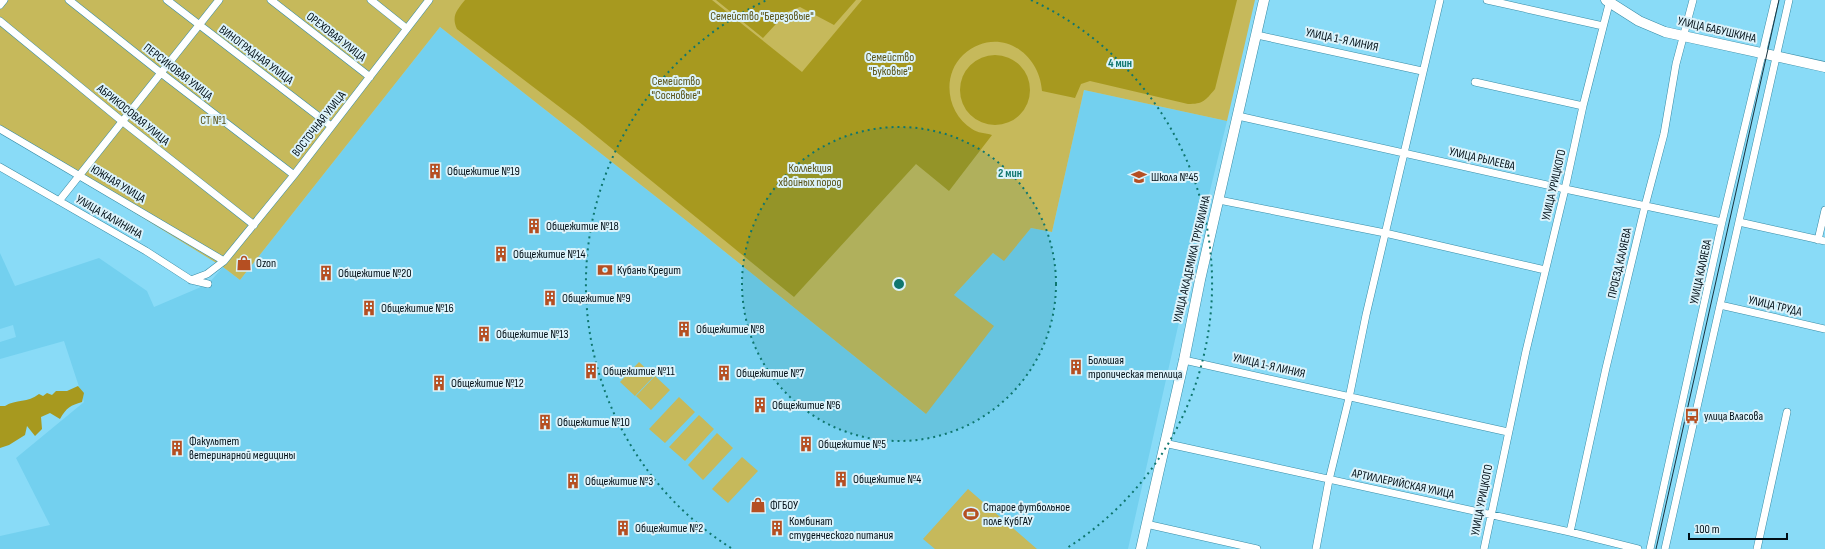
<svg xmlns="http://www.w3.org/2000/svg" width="1825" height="549" font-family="'Sofia Sans Condensed',sans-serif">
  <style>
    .built { fill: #73d0ef }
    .green { fill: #c6b95b }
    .forest { fill: #a7991f }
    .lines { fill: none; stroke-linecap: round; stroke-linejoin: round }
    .street-casing { stroke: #388ca6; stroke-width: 8 }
    .secondary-casing { stroke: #388ca6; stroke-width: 11 }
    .street { stroke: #fff; stroke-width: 7 }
    .secondary { stroke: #fff; stroke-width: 10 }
    .tram { stroke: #18323d; stroke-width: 1 }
    .ring { fill: none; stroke: #0f766e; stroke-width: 2; stroke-dasharray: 2 4 }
    .labels { text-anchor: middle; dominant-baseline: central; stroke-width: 4; stroke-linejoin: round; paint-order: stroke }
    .park-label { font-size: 12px; fill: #585115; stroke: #dcf3fb }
    .street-label { font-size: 12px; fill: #000e16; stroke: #dcf3fb }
    .poi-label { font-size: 12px; fill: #000e16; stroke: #dcf3fb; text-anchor: start }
    .centre { fill: #0f766e; stroke: #dcf3fb; stroke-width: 2 }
    .ring-label { font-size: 12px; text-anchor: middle; font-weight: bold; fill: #0f766e; stroke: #dcf3fb; stroke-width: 4; stroke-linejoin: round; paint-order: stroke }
  </style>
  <rect width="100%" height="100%" fill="#89dbf7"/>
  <!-- built -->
  <path class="built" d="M440 27 683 218 926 414 954 295 993 253 1004 260 1031 228 1052 232 1084 90 1227 121 1192 264 1128 549H0V536L50 525 16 458 84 402 64 341 0 359V342L16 337 13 325 0 329V253L15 286 99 258 147 291 154 307 208 284 223 267 240 280Z"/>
  <!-- green -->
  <path class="green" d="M0 0H1255L1227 121 1084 90 1052 232 1031 228 1004 261 993 253 954 295 994 326 926 414 683 218 440 27 240 280 223 267 78 178 0 132Z
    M639 362 654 376 635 396 620 382Z
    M655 376 670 390 651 410 636 396Z
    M679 397 695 412 665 443 649 429Z
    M699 415 714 429 685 461 669 447Z
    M717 433 733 448 703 480 688 465Z
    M742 457 758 471 728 503 712 489Z
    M968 489 1037 549H935L923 539Z"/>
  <!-- forest -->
  <path class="forest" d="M465 0H712L802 72 862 0H1237L1215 89C1205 101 1203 104 1188 104L1090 81 1081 84 1075 98 1042 91C1039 50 996 25 963 55 941 76 947 114 972 129 977 133 986 133 992 135L949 191 916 164 794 297 578 121 457 29C451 16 457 10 465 0Z
    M716 0H856L834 25 800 7 787 12 763 38Z
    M960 90a35 35 0 1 1 70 0a35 35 0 1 1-70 0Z
    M78 386 84 393 82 402C71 405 66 408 60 419L50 413 41 417 42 429 35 436 27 426 25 435 9 445 0 448V406H5C16 399 28 403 39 394L43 396 47 393 52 395 56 391H67Z"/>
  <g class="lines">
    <!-- street casing -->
    <g class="street-casing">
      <path id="street" d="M69 0 161 73 294 175
        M167 0 331 126
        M271 0 370 77
        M371 0 406 28
        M1487 0 1603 26
        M0 5 4 0
        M0 21 123 122 254 225
        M1257 35 1422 71
        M1475 82 1583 106
        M1238 116 1565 189 1722 222
        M0 129 224 261
        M0 167 146 251 191 280 208 284
        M1219 200 1385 233 1545 270
        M59 201 219 0
        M1739 222 1825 241
        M1818 240 1825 210
        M191 280 207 274 224 261 294 175 429 0
        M1720 305 1825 329
        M1184 360 1508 432
        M1164 443 1570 532 1638 549
        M1146 524 1257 549
        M1570 532 1606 368 1645 206 1664 134 1676 64 1693 0
        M1316 549 1329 480 1349 398 1366 315 1440 0
        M1484 549 1526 351 1565 189 1583 106 1610 0
        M1650 549 1722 222 1775 0
        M1665 549 1789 0
        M1757 549 1787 412"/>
    </g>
    <!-- secondary casing -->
    <g class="secondary-casing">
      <path id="secondary" d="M1606 0 1639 21 1665 32 1825 67
        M1141 549 1184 360 1200 280 1264 0"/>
    </g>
    <!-- street -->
    <use href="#street" class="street"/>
    <!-- secondary -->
    <use href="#secondary" class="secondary"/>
    <!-- tram -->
    <path class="tram" d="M1656 549 1779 0"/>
  </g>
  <!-- distance rings -->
  <circle cx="899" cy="284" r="157" fill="#0f766e" fill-opacity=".12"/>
  <g class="ring">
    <circle cx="899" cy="284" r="157"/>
    <path d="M731 548A313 313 0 0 1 767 0M1031 0A313 313 0 0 1 1067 548"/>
  </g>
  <!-- icons -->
  <defs>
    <g id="building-bare" transform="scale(1.2)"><path d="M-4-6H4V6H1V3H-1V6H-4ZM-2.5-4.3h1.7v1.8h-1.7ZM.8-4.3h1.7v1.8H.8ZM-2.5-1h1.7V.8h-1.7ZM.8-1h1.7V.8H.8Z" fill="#b54f22" stroke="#dcf3fb" stroke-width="2.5" paint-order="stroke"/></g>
    <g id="school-bare" transform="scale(1.2)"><path d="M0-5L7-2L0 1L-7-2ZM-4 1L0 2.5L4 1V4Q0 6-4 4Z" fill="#b54f22" stroke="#dcf3fb" stroke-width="2.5" paint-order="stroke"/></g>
    <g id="shop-bare" transform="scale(1.2)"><path d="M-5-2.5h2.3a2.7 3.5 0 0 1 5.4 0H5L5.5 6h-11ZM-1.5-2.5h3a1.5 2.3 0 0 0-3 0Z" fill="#b54f22" stroke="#dcf3fb" stroke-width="2.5" paint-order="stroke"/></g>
    <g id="bank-bare" transform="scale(1.2)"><path d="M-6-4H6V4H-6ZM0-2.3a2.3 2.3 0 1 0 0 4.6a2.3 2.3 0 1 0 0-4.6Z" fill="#b54f22" stroke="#dcf3fb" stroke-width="2.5" paint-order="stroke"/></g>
    <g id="bus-bare" transform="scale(1.2)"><path d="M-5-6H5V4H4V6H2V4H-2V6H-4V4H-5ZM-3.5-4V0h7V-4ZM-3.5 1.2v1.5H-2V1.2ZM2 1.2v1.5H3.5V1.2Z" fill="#b54f22" stroke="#dcf3fb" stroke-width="2.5" paint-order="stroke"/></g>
    <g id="stadium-bare" transform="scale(1.2)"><path d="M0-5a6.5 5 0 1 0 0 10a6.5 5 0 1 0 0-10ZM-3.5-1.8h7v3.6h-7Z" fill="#b54f22" stroke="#dcf3fb" stroke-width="2.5" paint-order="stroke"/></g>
  </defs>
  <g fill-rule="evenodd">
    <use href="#building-bare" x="435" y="171"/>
    <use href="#school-bare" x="1139" y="177"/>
    <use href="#building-bare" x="534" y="226"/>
    <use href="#building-bare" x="501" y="254"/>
    <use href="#shop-bare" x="244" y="263"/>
    <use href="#bank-bare" x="605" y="270"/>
    <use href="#building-bare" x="326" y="273"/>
    <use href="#building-bare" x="550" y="298"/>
    <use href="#building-bare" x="369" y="308"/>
    <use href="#building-bare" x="684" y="329"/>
    <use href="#building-bare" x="484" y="334"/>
    <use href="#building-bare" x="1076" y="367"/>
    <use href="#building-bare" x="591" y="371"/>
    <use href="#building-bare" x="724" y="373"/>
    <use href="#building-bare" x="439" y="383"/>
    <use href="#building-bare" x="760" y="405"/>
    <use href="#bus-bare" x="1692" y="416"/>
    <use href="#building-bare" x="545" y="422"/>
    <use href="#building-bare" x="806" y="444"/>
    <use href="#building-bare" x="177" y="448"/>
    <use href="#building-bare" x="841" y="479"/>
    <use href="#building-bare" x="573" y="481"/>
    <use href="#shop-bare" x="758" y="505"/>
    <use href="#stadium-bare" x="971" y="514"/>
    <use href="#building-bare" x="623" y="528"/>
    <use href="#building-bare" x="777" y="528"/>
  </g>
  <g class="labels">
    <!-- park labels -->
    <g class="park-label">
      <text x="762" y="16">Семейство "Березовые"</text>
      <text x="890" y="57">Семейство<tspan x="890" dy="14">"Буковые"</tspan></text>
      <text x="676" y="81">Семейство<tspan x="676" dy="14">"Сосновые"</tspan></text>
      <text x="213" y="120">СТ №1</text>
      <text x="810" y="168">Коллекция<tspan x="810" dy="14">хвойных пород</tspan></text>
    </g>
    <!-- street labels -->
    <g class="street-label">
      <text transform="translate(1717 30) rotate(13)">УЛИЦА БАБУШКИНА</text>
      <text transform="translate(336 37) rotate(38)">ОРЕХОВАЯ УЛИЦА</text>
      <text transform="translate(1342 40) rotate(12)">УЛИЦА 1-Я ЛИНИЯ</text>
      <text transform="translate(256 55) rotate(37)">ВИНОГРАДНАЯ УЛИЦА</text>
      <text transform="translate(178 72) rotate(38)">ПЕРСИКОВАЯ УЛИЦА</text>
      <text transform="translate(133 115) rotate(39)">АБРИКОСОВАЯ УЛИЦА</text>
      <text transform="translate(319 124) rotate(-52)">ВОСТОЧНАЯ УЛИЦА</text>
      <text transform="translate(1482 159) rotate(13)">УЛИЦА РЫЛЕЕВА</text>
      <text transform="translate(118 184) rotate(31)">ЮЖНАЯ УЛИЦА</text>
      <text transform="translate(1554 185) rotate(-77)">УЛИЦА УРИЦКОГО</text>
      <text transform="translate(109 217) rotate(30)">УЛИЦА КАЛИНИНА</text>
      <text transform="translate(1192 259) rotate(-77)">УЛИЦА АКАДЕМИКА ТРУБИЛИНА</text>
      <text transform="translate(1620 263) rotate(-77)">ПРОЕЗД КАЛЯЕВА</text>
      <text transform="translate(1701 272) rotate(-78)">УЛИЦА КАЛЯЕВА</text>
      <text transform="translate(1775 306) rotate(13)">УЛИЦА ТРУДА</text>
      <text transform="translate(1269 366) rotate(13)">УЛИЦА 1-Я ЛИНИЯ</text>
      <text transform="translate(1403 484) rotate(12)">АРТИЛЛЕРИЙСКАЯ УЛИЦА</text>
      <text transform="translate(1482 500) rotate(-79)">УЛИЦА УРИЦКОГО</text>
    </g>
    <!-- poi labels -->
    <g class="poi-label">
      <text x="447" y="171">Общежитие №19</text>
      <text x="1151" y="177">Школа №45</text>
      <text x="546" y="226">Общежитие №18</text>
      <text x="513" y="254">Общежитие №14</text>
      <text x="256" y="263">Ozon</text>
      <text x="617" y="270">Кубань Кредит</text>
      <text x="338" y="273">Общежитие №20</text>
      <text x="562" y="298">Общежитие №9</text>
      <text x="381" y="308">Общежитие №16</text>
      <text x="696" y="329">Общежитие №8</text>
      <text x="496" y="334">Общежитие №13</text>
      <text x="1088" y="360">Большая<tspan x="1088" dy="14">тропическая теплица</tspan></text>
      <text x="603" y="371">Общежитие №11</text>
      <text x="736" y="373">Общежитие №7</text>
      <text x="451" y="383">Общежитие №12</text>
      <text x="772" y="405">Общежитие №6</text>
      <text x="1704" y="416">улица Власова</text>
      <text x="557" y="422">Общежитие №10</text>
      <text x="189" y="441">Факультет<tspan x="189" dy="14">ветеринарной медицины</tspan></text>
      <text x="818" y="444">Общежитие №5</text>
      <text x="853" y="479">Общежитие №4</text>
      <text x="585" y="481">Общежитие №3</text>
      <text x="770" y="505">ФГБОУ</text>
      <text x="983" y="507">Старое футбольное<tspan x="983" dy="14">поле КубГАУ</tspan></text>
      <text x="789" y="521">Комбинат<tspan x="789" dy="14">студенческого питания</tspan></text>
      <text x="635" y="528">Общежитие №2</text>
    </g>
  </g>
  <circle cx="899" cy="284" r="6" class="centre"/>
  <g class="ring-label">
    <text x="1120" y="67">4 мин</text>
    <text x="1010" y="177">2 мин</text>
  </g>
  <!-- scale -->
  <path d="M1689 533v6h98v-6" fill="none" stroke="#000e16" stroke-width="2"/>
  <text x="1695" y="533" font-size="12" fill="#000e16" stroke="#dcf3fb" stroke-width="3" paint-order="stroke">100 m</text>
</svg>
